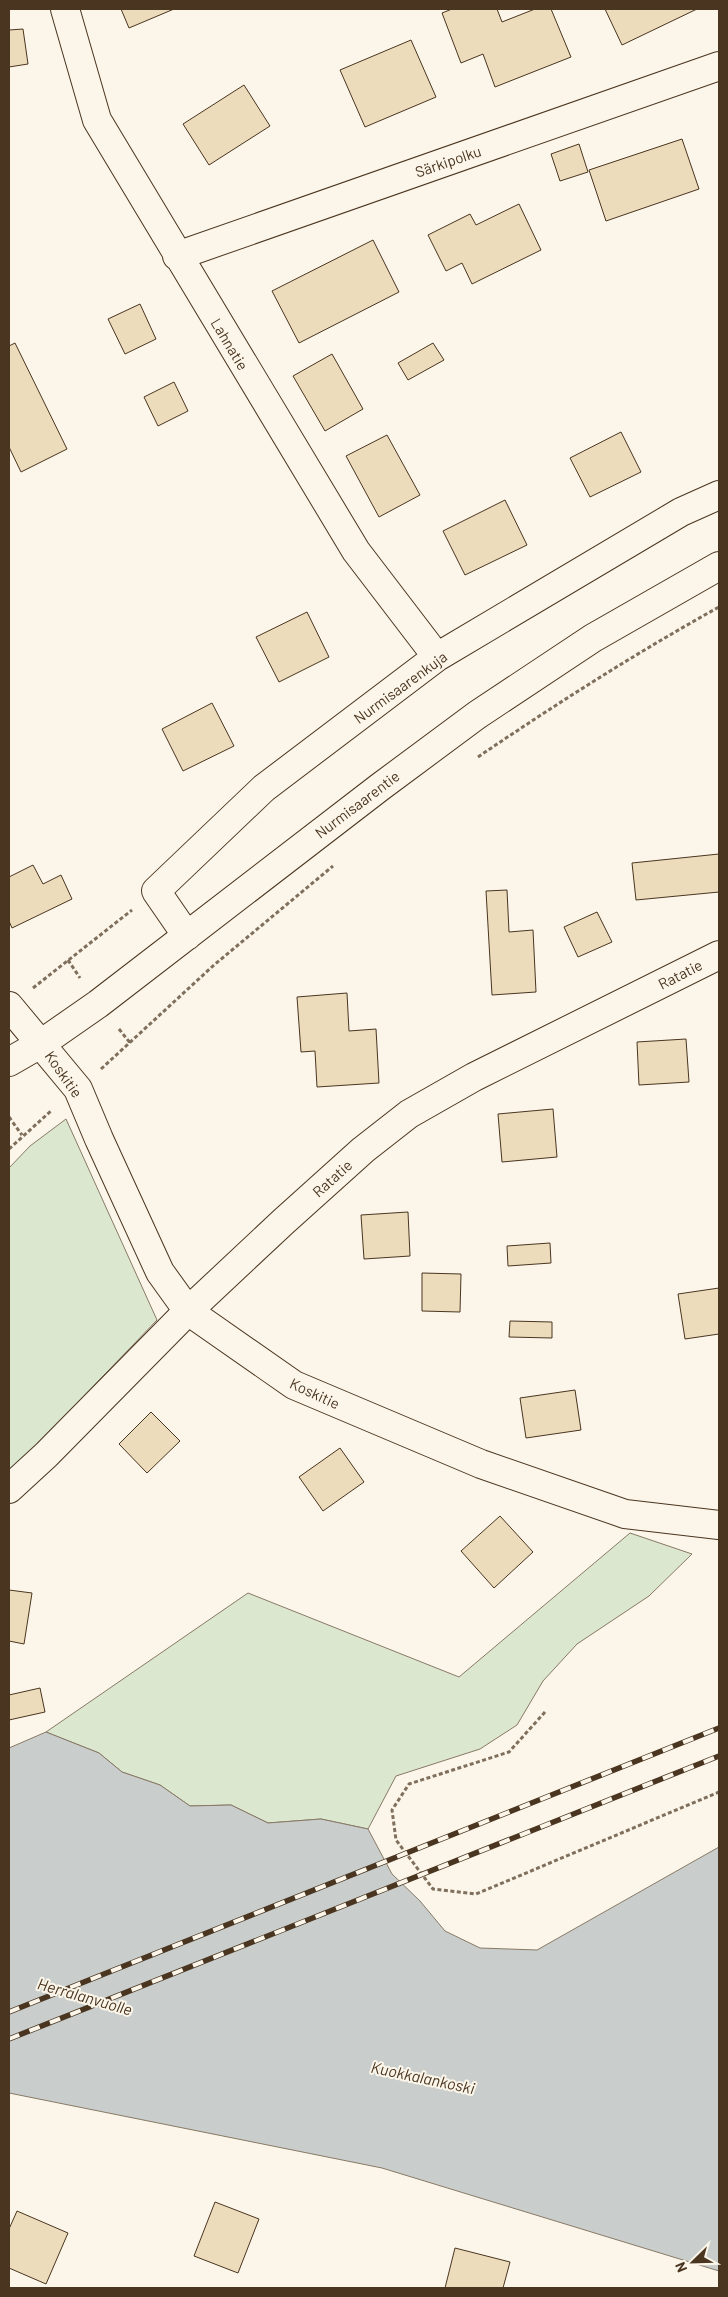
<svg xmlns="http://www.w3.org/2000/svg" width="728" height="2297" font-family="Barlow,sans-serif">
  <style>
    .green { fill: #dce7d0; stroke: #887966 }
    .water { fill: #c9cecd; stroke: #887966 }
    .building { fill: #ecdcbc; stroke: #4a3520 }
    .lines { fill: none; stroke-linecap: round; stroke-linejoin: round }
    .minor-casing { stroke: #4a3520; stroke-width: 30 }
    .path { stroke: #7f6f5c; stroke-width: 3; stroke-dasharray: 4 2.5; stroke-linecap: butt }
    .minor { stroke: #fbf6e9; stroke-width: 28 }
    .rail-casing { stroke: #4a3520; stroke-width: 5.5 }
    .rail { stroke: #fbf6e9; stroke-width: 4; stroke-dasharray: 11; stroke-linecap: butt }
    .labels { text-anchor: middle; dominant-baseline: central; stroke-width: 4; stroke-linejoin: round; paint-order: stroke }
    .street-label { font-size: 15px; fill: #4a3520; stroke: #fbf6e9 }
    .water-label { font-size: 16px; font-style: italic; fill: #4a3520; stroke: #fbf6e9 }
  </style>
  <rect width="100%" height="100%" fill="#fbf6e9"/>
  <!-- green -->
  <path class="green" d="M66 1119 157 1320 9 1474V1168L30 1146Z
    M630 1533 692 1554 649 1596 577 1644 543 1681 517 1725 480 1749 396 1776 368 1829 321 1819 268 1823 231 1805 190 1806 160 1785 122 1772 99 1753 46 1732 248 1593 459 1677Z"/>
  <!-- water -->
  <path class="water" d="M46 1732 99 1753 122 1772 160 1785 190 1806 231 1805 268 1823 321 1819 368 1829 392 1874 420 1901 445 1931 480 1948 537 1950 719 1847V2271L382 2168 9 2093V1748Z"/>
  <!-- building -->
  <path class="building" d="M121 9H174L129 28Z
    M452 9H497L502 22 535 9H551L571 57 495 87 483 54 461 63 442 13Z
    M605 9H697L622 45Z
    M23 29 28 64 9 67V30Z
    M411 40 436 97 365 127 340 70Z
    M244 85 270 126 209 165 183 124Z
    M682 139 699 189 606 221 589 170Z
    M579 144 588 172 560 181 551 154Z
    M519 204 541 250 472 284 462 263 446 271 428 235 470 214 476 225Z
    M373 240 399 292 299 343 272 291Z
    M140 304 156 339 125 354 108 319Z
    M15 343 67 449 21 472 9 447V346Z
    M433 343 444 360 408 380 398 363Z
    M332 354 363 409 325 431 293 376Z
    M174 382 188 411 158 426 144 397Z
    M621 432 641 472 590 497 570 458Z
    M387 435 420 495 379 517 346 456Z
    M505 500 527 545 465 575 443 531Z
    M307 612 329 657 279 682 256 637Z
    M212 703 234 746 183 771 162 729Z
    M719 854V892L636 900 632 863Z
    M33 865 43 884 61 875 72 899 12 928 9 921V877Z
    M507 890 509 932 533 930 536 992 492 995 486 891Z
    M597 912 612 942 578 957 564 927Z
    M347 993 349 1031 376 1029 379 1083 317 1087 315 1051 301 1052 297 997Z
    M686 1039 689 1082 639 1085 637 1042Z
    M553 1109 557 1157 502 1162 498 1114Z
    M408 1212 410 1256 364 1259 361 1215Z
    M550 1243 551 1263 508 1266 507 1246Z
    M422 1273 461 1274 460 1312 422 1311Z
    M719 1288V1334L685 1339 678 1294Z
    M510 1321 552 1322V1338L509 1337Z
    M575 1390 581 1430 526 1438 520 1398Z
    M151 1412 180 1441 147 1473 119 1444Z
    M340 1448 364 1482 323 1511 299 1477Z
    M500 1516 533 1552 494 1588 461 1551Z
    M9 1590 32 1593 24 1644 9 1641Z
    M40 1688 45 1712 9 1720V1695Z
    M215 2202 259 2219 238 2273 194 2256Z
    M17 2211 68 2233 46 2284 9 2268V2229Z
    M455 2248 510 2262 503 2288H445Z"/>
  <g class="lines">
    <!-- minor casing -->
    <g class="minor-casing">
      <path id="minor" d="M65 9 97 120 356 551 437 657
        M177 256 719 66
        M187 936 156 891 264 788 437 657 681 512 719 495
        M9 1006 78 1089 99 1139 160 1272 188 1311 294 1385 481 1464 625 1514 719 1525
        M9 1062 42 1043 98 1004 380 787 477 715 593 638 719 566
        M9 1489 46 1455 188 1311 283 1222 363 1150 409 1114 474 1077 719 955"/>
    </g>
    <!-- path -->
    <path class="path" d="M478 757C556 704 636 653 719 607
      M68 960 80 978
      M33 988 132 910
      M119 1029 131 1044
      M101 1069 214 965 333 866
      M9 1117 22 1135
      M9 1149 52 1110
      M545 1712 509 1752 409 1784 392 1810 396 1840 433 1889 476 1894 719 1792"/>
    <!-- minor -->
    <use href="#minor" class="minor"/>
    <!-- rail casing -->
    <g class="rail-casing">
      <path id="rail" d="M9 2012 719 1728
        M9 2039 719 1756"/>
    </g>
    <!-- rail -->
    <use href="#rail" class="rail"/>
  </g>
  <g class="labels">
    <!-- street labels -->
    <g class="street-label">
      <text transform="translate(448 161) rotate(-19)">Särkipolku</text>
      <text transform="translate(230 344) rotate(59)">Lahnatie</text>
      <text transform="translate(400 687) rotate(-36)">Nurmisaarenkuja</text>
      <text transform="translate(357 804) rotate(-37)">Nurmisaarentie</text>
      <text transform="translate(680 974) rotate(-27)">Ratatie</text>
      <text transform="translate(64 1074) rotate(55)">Koskitie</text>
      <text transform="translate(332 1178) rotate(-42)">Ratatie</text>
      <text transform="translate(315 1393) rotate(25)">Koskitie</text>
    </g>
    <!-- water labels -->
    <g class="water-label">
      <text transform="translate(85 1996) rotate(16)">Herralanvuolle</text>
      <text transform="translate(423 2077) rotate(12)">Kuokkalankoski</text>
    </g>
  </g>
  <!-- border -->
  <rect width="728" height="2297" fill="none" stroke="#4a3520" stroke-width="20"/>
  <!-- north arrow -->
  <g transform="translate(693 2262) rotate(247)" stroke="#fbf6e9" stroke-width="4" paint-order="stroke">
  <path d="M0-4L9 19L0 12L-9 19Z" fill="#4a3520"/>
  <text y="-8" font-size="14" font-weight="bold" text-anchor="middle" fill="#4a3520">N</text>
  </g>
</svg>
